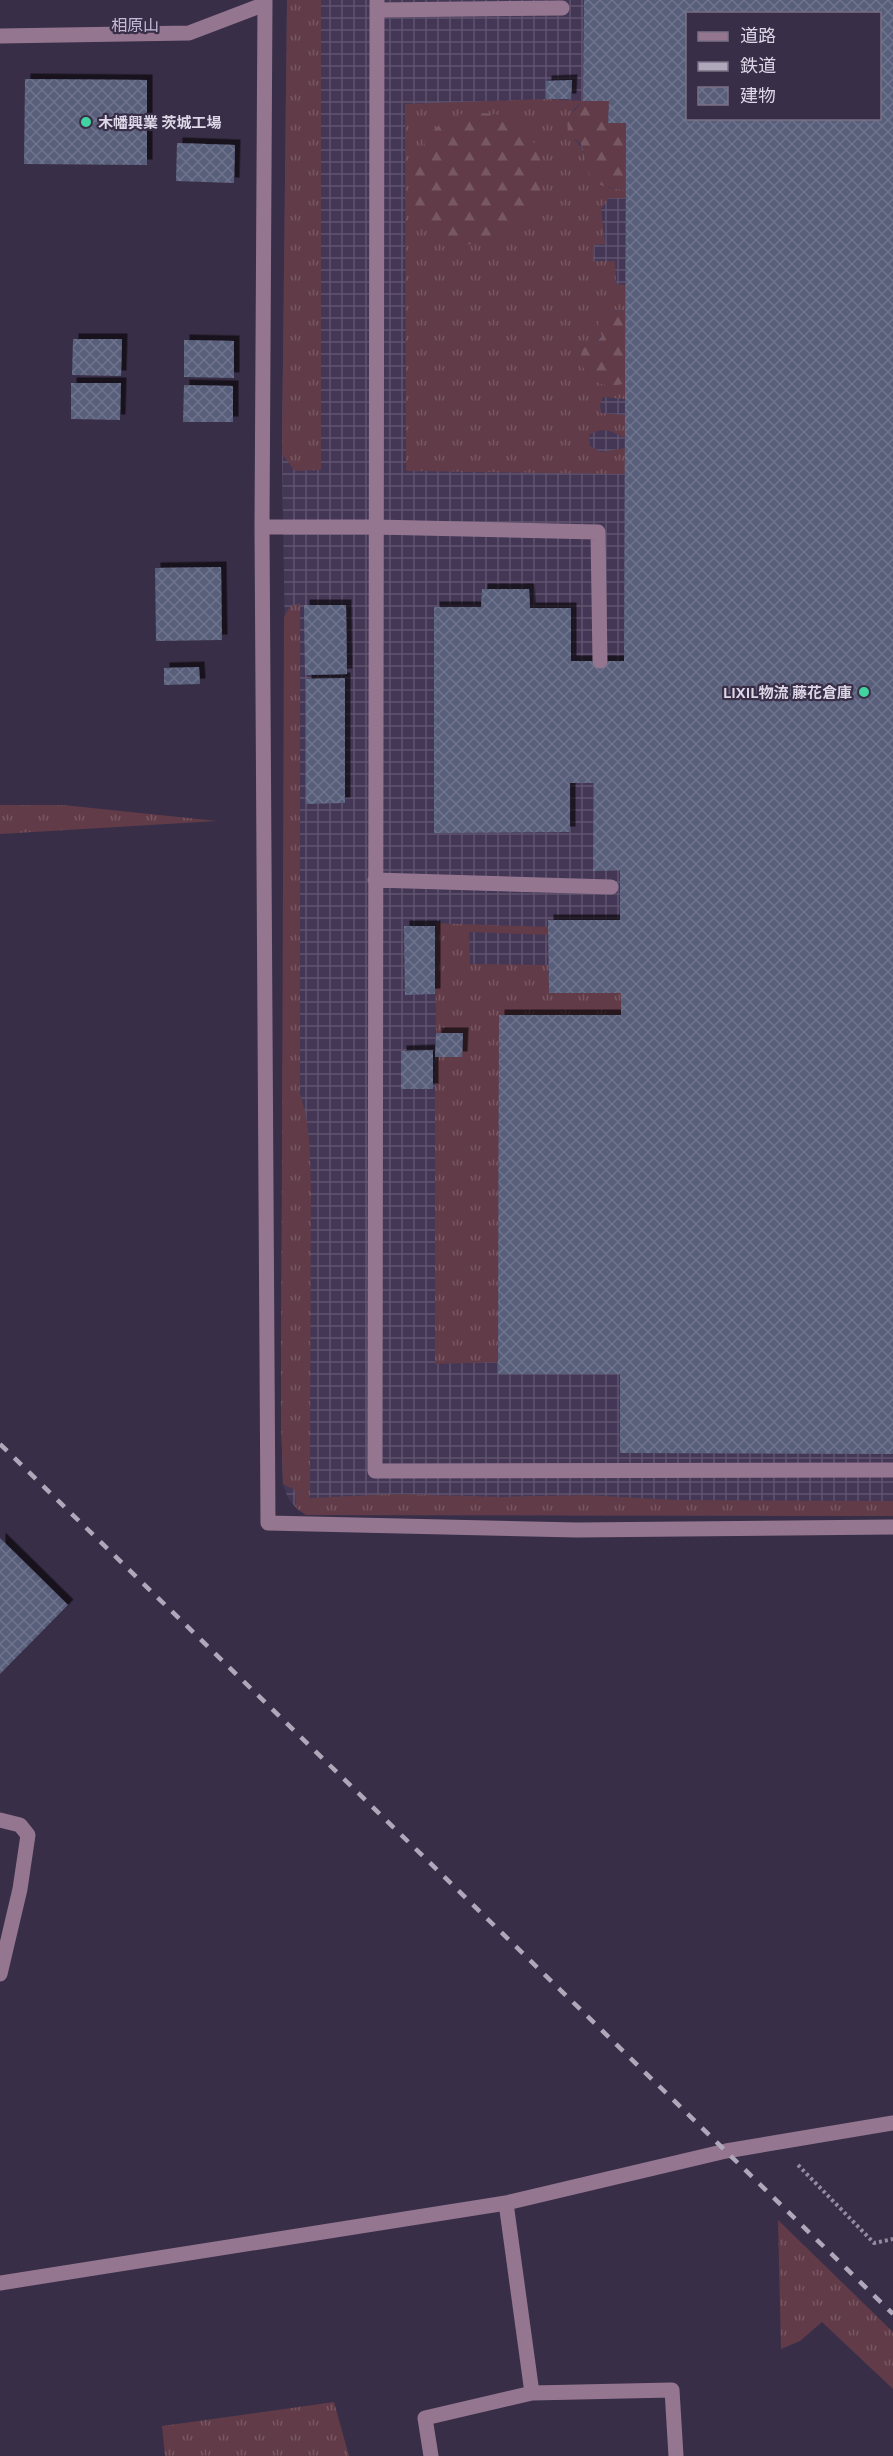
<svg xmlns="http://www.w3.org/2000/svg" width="893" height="2456" font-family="Ubuntu,'Noto Sans JP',sans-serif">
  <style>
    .industrial { fill: url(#industrial-grid); fill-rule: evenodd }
    .grass { fill: url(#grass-tufts) }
    .forest { fill: url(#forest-firs) }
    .building { fill: url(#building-cross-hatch); fill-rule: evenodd; filter: url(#shadow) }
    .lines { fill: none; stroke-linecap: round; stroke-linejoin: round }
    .path { stroke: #938b9f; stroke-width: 4; stroke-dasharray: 3 3; stroke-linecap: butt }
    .minor { stroke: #957691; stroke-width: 15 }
    .rail { stroke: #afa8ba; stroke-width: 4.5; stroke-dasharray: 10 10; stroke-linecap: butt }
    .poi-dot { fill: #41d4a1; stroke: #392e47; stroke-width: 2 }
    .labels { text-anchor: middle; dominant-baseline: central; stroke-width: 4.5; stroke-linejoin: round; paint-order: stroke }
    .poi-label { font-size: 15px; font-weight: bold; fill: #ddd7e7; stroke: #392e47; text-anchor: start }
    .neighbourhood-label { font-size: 16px; fill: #c6bad9; stroke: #392e47 }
  </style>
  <defs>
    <pattern id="industrial-grid" width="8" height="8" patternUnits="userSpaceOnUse" patternTransform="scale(1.5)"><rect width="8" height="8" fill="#443756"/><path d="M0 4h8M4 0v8" fill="none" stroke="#5f536e"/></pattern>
    <pattern id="grass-tufts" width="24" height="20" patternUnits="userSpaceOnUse" patternTransform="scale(1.5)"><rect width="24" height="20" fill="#613b48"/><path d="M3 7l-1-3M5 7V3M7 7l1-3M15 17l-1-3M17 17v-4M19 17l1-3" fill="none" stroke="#775762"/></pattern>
    <pattern id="forest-firs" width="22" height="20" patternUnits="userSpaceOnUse" patternTransform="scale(1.5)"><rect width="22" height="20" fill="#613b48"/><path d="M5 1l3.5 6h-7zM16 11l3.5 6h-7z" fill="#775762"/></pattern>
    <pattern id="building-cross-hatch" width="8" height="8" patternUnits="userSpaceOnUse" patternTransform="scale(1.5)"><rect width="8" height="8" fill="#585e7a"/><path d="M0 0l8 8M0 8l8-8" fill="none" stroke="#70748d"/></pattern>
    <filter id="shadow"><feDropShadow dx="5.5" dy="-5.5" stdDeviation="0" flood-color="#0009"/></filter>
  </defs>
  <rect width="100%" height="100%" fill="#392e47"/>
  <!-- industrial -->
  <path class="industrial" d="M287 0H893V1516L306 1515 296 1508 288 1498 283 1484 281 1414 285 643 282 454ZM688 14H880V118H688Z"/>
  <!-- grass -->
  <path class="grass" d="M287 0H321V470L295 471 282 454Z
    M546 99 583 101 574 109 568 134C583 146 586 153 588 172L609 188 626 190 625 198H609L601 209 605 244 594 245 593 261H615L616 284 625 285 626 310H614L602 335 579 362 596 382 625 384V399L603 397 600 404 601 413 625 415V438C611 431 603 426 589 435L590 446 601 452 625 448V474L406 471 405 104Z
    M300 603V1094C310 1123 310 1154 311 1185L310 1498 394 1494 502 1497 584 1495 677 1500 893 1501V1516L306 1515 296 1508 295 1490 283 1484 281 1414 284 617 290 607Z
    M0 805H63L217 821 0 834Z
    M435 923 549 927V935L469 932 470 964 548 965 549 992 621 993V1015H499L498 1362 435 1364V1057H462L463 1033H436Z
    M778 2220 893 2332V2389L822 2322 800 2341 781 2349Z
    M334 2402 349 2456H165L162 2426Z"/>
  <!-- forest -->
  <path class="forest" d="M583 101H609L608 123H626V190C612 188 593 187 588 172 584 162 587 152 580 143 577 140 571 137 568 134L567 119Z
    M469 113C482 113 497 113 510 118 516 121 521 129 526 134 529 138 535 143 538 148 560 192 512 249 466 244 453 243 444 237 434 229 428 223 419 215 416 208 405 177 421 132 451 117 456 114 463 114 469 113Z
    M626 310 625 384C596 388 597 383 579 362L583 348 594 345 602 336 598 324 603 311Z"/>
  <!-- building -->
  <path class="building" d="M584 0H893V1454L620 1453V1374H498L499 1015H621V993H549L548 920H620V870L593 871 594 783H570V832L434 833V607H481L482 589H529L530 608H571V661H624L626 123H608L609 101H583ZM688 14H880V118H688Z
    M25 79 147 80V165L24 164Z
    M572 80 571 99H546V81Z
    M177 143 235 145 234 183 176 181Z
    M73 339H122L121 376 72 375Z
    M184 340 234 341V378L184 377Z
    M71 383H121L120 420 71 419Z
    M184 385 233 386V422H183Z
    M221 567 222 640 156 641 155 568Z
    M304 605H346L347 674 305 675Z
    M199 667 200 684 164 685V668Z
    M345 678V803L306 804V679Z
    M404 926H435V994L405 995Z
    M436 1033H463L462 1057H435Z
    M433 1050V1089H401V1051Z
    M0 1538 68 1605 0 1674Z"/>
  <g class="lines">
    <!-- path -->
    <path class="path" d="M798 2165 874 2243 893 2239"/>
    <!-- minor -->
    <path class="minor" d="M265 0 262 527 268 1523 577 1530 893 1527
      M377 0 375 1471 893 1470
      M377 10 562 8
      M0 36 189 33 265 4
      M262 527H375L598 532 600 661
      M375 880 611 887
      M0 1820 20 1825 28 1835 20 1889 0 1974
      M506 2203 532 2393
      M0 2283 506 2203 726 2151 893 2123
      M431 2456 425 2418 532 2393 672 2390 676 2456"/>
    <!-- rail -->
    <path class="rail" d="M0 1444 893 2314"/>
  </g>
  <!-- markers -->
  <g class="poi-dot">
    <circle cx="86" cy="122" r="6"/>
    <circle cx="864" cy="692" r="6"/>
  </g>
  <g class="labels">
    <!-- poi labels -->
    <g class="poi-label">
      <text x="98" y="122">木幡興業 茨城工場</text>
      <text x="852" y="692" text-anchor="end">LIXIL物流 藤花倉庫</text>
    </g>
    <!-- neighbourhood labels -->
    <g class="neighbourhood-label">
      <text x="135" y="25">相原山</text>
    </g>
  </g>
  <!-- legend -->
  <rect x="686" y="12" width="195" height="108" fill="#392e47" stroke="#7b7287" stroke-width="1.5"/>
  <rect x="698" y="32" width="30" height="9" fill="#957691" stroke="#7b7287" stroke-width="1.5"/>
  <text x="740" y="42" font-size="18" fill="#ddd7e7">道路</text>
  <rect x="698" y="62" width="30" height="9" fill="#afa8ba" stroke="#7b7287" stroke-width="1.5"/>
  <text x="740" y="72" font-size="18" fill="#ddd7e7">鉄道</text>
  <rect x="698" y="87" width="30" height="18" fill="url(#building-cross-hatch)" stroke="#7b7287" stroke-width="1.5"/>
  <text x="740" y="102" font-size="18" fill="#ddd7e7">建物</text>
</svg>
